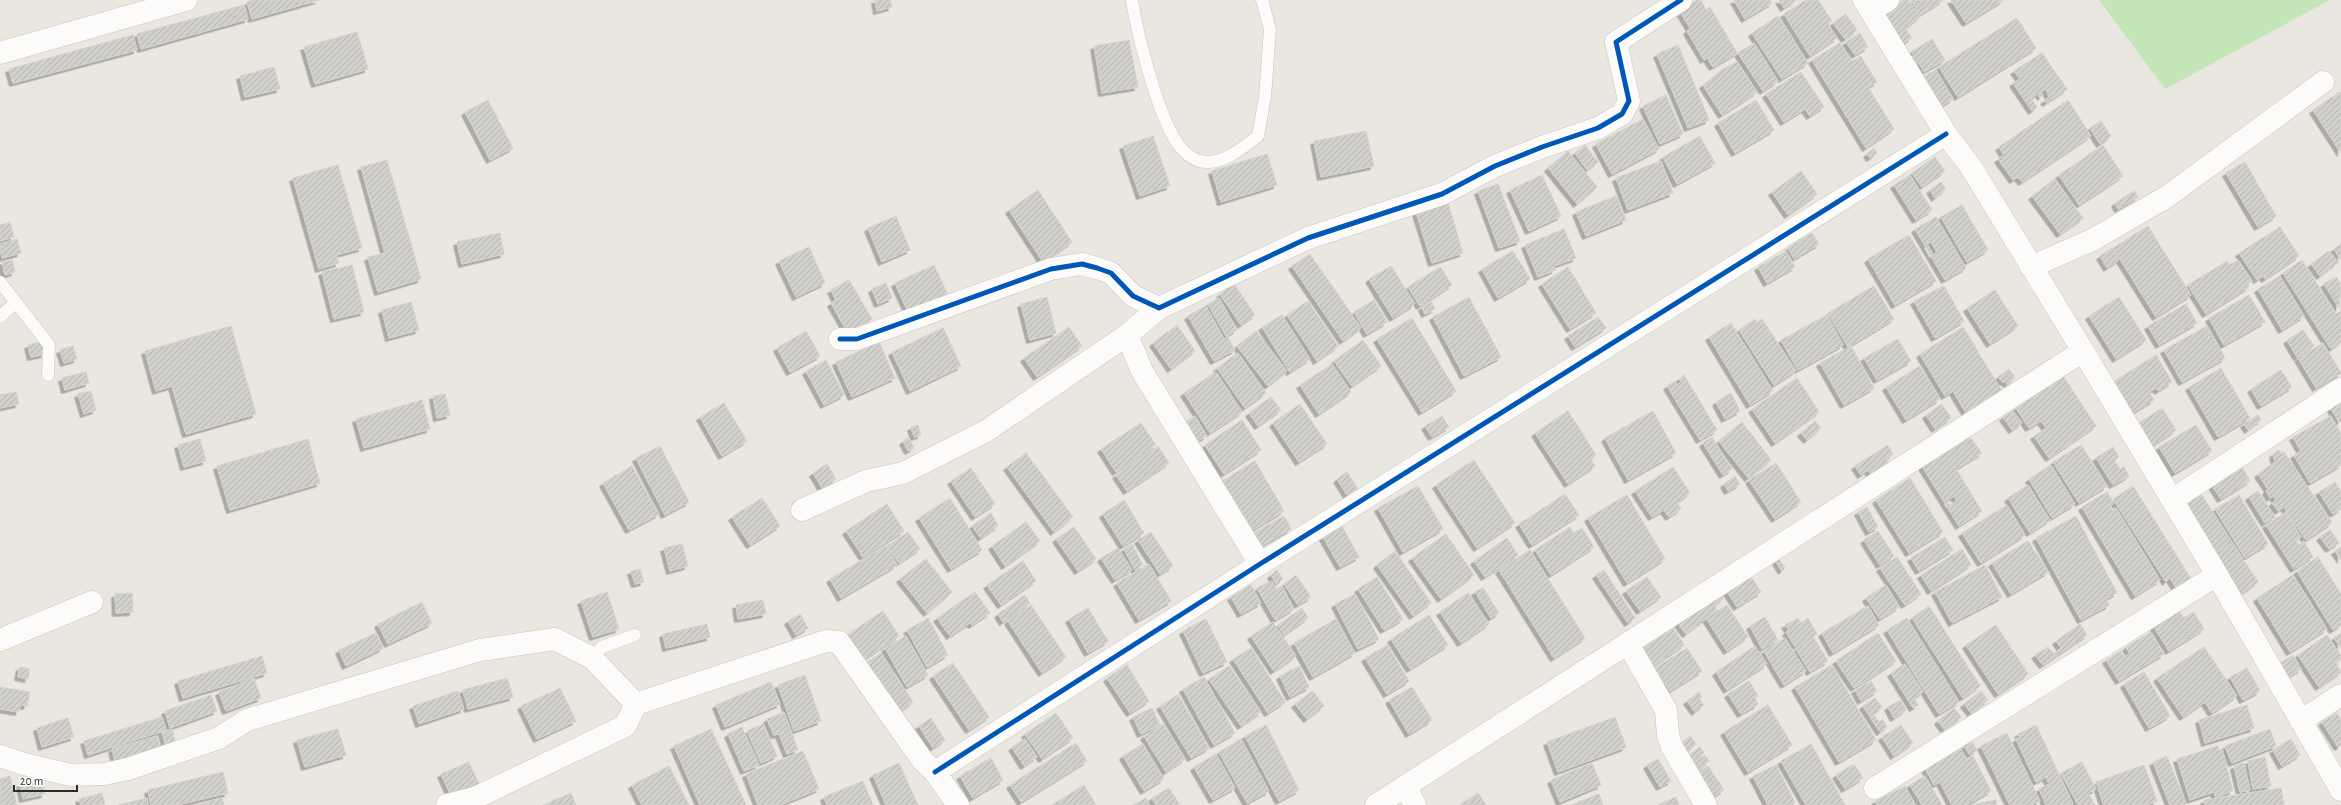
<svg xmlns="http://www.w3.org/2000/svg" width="2341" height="805" font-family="'Alegreya Sans',sans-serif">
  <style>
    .grass { fill: #c4e5b8 }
    .building { fill: url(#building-hatch); stroke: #d4d2cc; fill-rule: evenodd; filter: url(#shadow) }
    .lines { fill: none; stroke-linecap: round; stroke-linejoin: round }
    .lane-casing { stroke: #c7c6c6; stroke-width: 13 }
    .street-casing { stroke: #c7c6c6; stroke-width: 23 }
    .secondary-casing { stroke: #c7c6c6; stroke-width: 23 }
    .lane { stroke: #fcfbfa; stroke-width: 12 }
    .street { stroke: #fcfbfa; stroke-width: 22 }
    .secondary { stroke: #fcfbfa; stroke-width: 22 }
    .cycleway-casing { stroke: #fff; stroke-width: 8 }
    .cycleway { stroke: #0057b8; stroke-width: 5 }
  </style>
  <defs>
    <pattern id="building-hatch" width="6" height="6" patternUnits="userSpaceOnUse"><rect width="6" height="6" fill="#d2d0cb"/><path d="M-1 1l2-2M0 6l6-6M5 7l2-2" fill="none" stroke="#b4b3ae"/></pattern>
    <filter id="shadow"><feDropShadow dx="-3.5" dy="3.5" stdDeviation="0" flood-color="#0004"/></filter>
  </defs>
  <rect width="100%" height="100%" fill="#e9e7e0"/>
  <!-- grass -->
  <path class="grass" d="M2099 0H2330L2165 89Z"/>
  <!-- building -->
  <path class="building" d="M254 0H319L252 19 247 2Z
    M875 0H890L892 7 877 11Z
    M1697 0H1701L1706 10 1710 7 1737 53 1713 67 1707 58 1704 60 1687 31 1690 28 1679 10Z
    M1734 0H1770L1772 3 1745 19Z
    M1779 0H1796L1784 8Z
    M1806 0H1818L1832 21 1828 24 1837 38 1810 56 1784 14Z
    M1903 0H1908L1920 17 1905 28 1912 38 1900 45 1880 16Z
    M1911 0H1943L1920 15Z
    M1951 0H2004L1966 23Z
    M244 5 248 19 141 49 137 34Z
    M1846 14 1857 30 1845 39 1833 23Z
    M1778 16 1808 63 1782 79 1752 33Z
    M2017 18 2036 48 1958 97 1939 67Z
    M357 32 368 69 315 84 304 47Z
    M1860 33 1868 47 1855 55 1846 42Z
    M133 35 137 50 13 83 9 69Z
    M1932 39 1945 60 1924 72 1919 63 1914 65 1910 58 1914 56 1912 51Z
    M1129 40 1138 87 1102 93 1094 46Z
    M1754 43 1778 81 1763 91 1738 53Z
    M1840 43 1852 61 1861 56 1863 60 1877 82 1868 87 1894 129 1866 148 1812 60Z
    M1678 45 1709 120 1688 128 1657 54Z
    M2042 53 2067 89 2046 103 2044 101 2049 97 2046 89 2041 92 2043 95 2041 97 2039 93 2031 98 2037 107 2032 111 2013 83 2020 79 2014 71Z
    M1737 62 1757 92 1722 115 1703 85 1723 69Z
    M274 67 280 89 245 97 240 76Z
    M1936 70 1953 99 1940 107 1923 77Z
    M1801 72 1824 107 1810 116 1805 109 1784 122 1766 94Z
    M2340 92 2341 93V153L2313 110Z
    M1666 95 1683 134 1660 144 1643 106Z
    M488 100 513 148 490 160 465 112Z
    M1756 100 1774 130 1735 153 1718 123Z
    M2068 100 2091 136 2022 182 2018 177 2013 180 1998 159 2004 155 1999 147Z
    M1643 119 1659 149 1612 174 1596 144Z
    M2101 121 2111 136 2100 144 2090 128Z
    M1366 131 1374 166 1321 177 1314 141Z
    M1153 136 1170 186 1140 196 1123 146Z
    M1700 136 1715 163 1677 184 1663 157Z
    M1585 145 1598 162 1587 170 1575 153Z
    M2103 145 2123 176 2079 205 2059 175Z
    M1874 148 1877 153 1870 158 1867 154Z
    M1568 151 1597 187 1577 204 1548 168Z
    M1267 154 1277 185 1221 202 1212 171Z
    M1935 157 1945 171 1922 187 1912 173Z
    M387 160 421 279 378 292 368 257 385 253 361 167Z
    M1661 161 1673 193 1628 210 1616 178Z
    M2245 162 2276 216 2258 227 2226 173Z
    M338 165 362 248 336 255 339 263 319 269 293 178Z
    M1801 171 1817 194 1788 215 1772 192Z
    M1542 175 1561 216 1529 231 1510 190Z
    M1910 175 1932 210 1916 220 1894 185Z
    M2055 179 2083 218 2060 234 2032 196Z
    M1941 182 1946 189 1935 198 1930 190Z
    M1498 184 1520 241 1499 248 1478 191Z
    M1038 190 1072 242 1043 262 1009 210Z
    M2134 191 2138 197 2118 209 2115 203Z
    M1616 196 1626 220 1586 236 1576 212Z
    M1448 203 1463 253 1432 263 1416 212Z
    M1962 205 1988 250 1967 262 1941 217Z
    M896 216 910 250 882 262 868 228Z
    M1936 217 1966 268 1945 280 1915 229ZM1931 242 1937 252 1933 255 1927 244Z
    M10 222 14 237 0 241V225Z
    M2148 226 2191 295 2156 317 2113 248Z
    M2280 227 2299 256 2265 279 2263 276 2257 280 2239 253Z
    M1564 229 1576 258 1554 266 1555 270 1538 277 1525 245Z
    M500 233 504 254 462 264 457 242Z
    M1812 233 1819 244 1794 259 1788 248Z
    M1909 235 1936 281 1895 305 1868 259Z
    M17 239 21 253 2 258 0 244Z
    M2341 244V260L2334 249Z
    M809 247 825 283 796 297 779 261Z
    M2112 248 2119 260 2107 268 2100 256Z
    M1513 251 1530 279 1498 298 1482 269Z
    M1786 251 1795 267 1767 283 1758 267Z
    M2329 251 2338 262 2320 276 2311 264Z
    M1310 254 1361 328 1343 341 1292 266Z
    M12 260 15 272 5 275 2 262Z
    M2238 260 2252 281 2247 284 2249 287 2206 314 2188 285 2227 261 2229 265Z
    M2302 260 2336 314 2341 311V342L2331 349 2283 273Z
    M352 265 364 312 334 319 322 272Z
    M934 265 948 295 909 314 895 283Z
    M1391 266 1415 304 1393 318 1369 279Z
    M1440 267 1452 285 1420 306 1408 287Z
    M1568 267 1596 313 1570 329 1542 284Z
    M2280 276 2304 316 2282 330 2258 289Z
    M2336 277 2341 285 2339 308 2324 284Z
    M849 280 872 319 848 333 831 303 836 300 831 290Z
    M886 283 892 298 878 304 872 289Z
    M1234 284 1255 315 1241 325 1220 294Z
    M1874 286 1894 319 1848 347 1828 313Z
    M1944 286 1964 321 1935 338 1914 301Z
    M1995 290 2018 326 1990 344 1967 308Z
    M2249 295 2265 322 2224 345 2209 318Z
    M1047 297 1056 333 1030 340 1021 304Z
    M1469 297 1501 357 1464 376 1433 317Z
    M2119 297 2146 340 2116 359 2089 316Z
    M1219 298 1237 330 1226 336 1208 304Z
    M1374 300 1387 322 1367 334 1354 312Z
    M1308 301 1338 346 1317 361 1287 315Z
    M411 302 419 330 389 338 382 310Z
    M1432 302 1435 309 1425 314 1422 307Z
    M2186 304 2197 323 2159 345 2148 326Z
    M1206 306 1224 339 1228 337 1235 350 1214 361 1188 316Z
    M1282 315 1310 359 1290 372 1262 327Z
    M1827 315 1843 345 1798 370 1781 340Z
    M1598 317 1606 328 1575 347 1568 336Z
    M1412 318 1456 391 1422 412 1377 339Z
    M1755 319 1757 323 1762 319 1796 371 1774 385 1739 330Z
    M1731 323 1773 391 1750 405 1709 337Z
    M1177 325 1195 351 1171 369 1153 343Z
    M231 326 256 414 186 434 172 386 156 391 145 351Z
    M2207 326 2225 358 2182 382 2164 350Z
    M1069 327 1082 346 1037 377 1024 358Z
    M1963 327 2002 391 1966 413 1953 391 1945 396 1920 354Z
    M943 328 961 366 910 391 892 352Z
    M2303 330 2314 346 2297 357 2287 340Z
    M806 331 820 356 790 372 777 348Z
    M1256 331 1287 371 1268 386 1237 346Z
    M1898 339 1911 361 1877 380 1864 358Z
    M1363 340 1381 366 1352 386 1334 361Z
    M43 341 45 354 31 357 28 345Z
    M879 342 895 378 852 397 836 362Z
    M2323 343 2341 373 2316 388 2298 358Z
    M73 346 77 359 64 363 60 350Z
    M1851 346 1874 388 1844 405 1820 363Z
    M1238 353 1266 393 1245 408 1217 368Z
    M2156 355 2172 382 2158 391 2156 388 2149 392 2154 400 2129 415 2110 384Z
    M826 360 844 395 824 405 806 371Z
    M1332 364 1351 392 1319 414 1300 385Z
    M1920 366 1940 399 1906 420 1886 387Z
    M2221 368 2250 418 2218 437 2189 387Z
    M2009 369 2015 378 2007 384 2005 381 2003 383 1998 377Z
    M2281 370 2292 387 2261 406 2251 389Z
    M86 372 89 383 65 390 62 378Z
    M1216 372 1242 412 1210 433 1184 393Z
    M1684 375 1717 430 1700 440 1667 386 1675 381 1677 385 1681 382 1679 379Z
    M2064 377 2096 426 2049 458 2034 436 2046 428 2041 421 2029 428 2016 408Z
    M1797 378 1819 412 1775 443 1752 409Z
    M91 391 96 410 84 414 78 394Z
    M16 392 19 404 0 408V395Z
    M1731 393 1740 411 1725 419 1716 402Z
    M445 394 450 415 437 418 433 396Z
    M1271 397 1281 410 1258 426 1249 413Z
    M2341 398V421L2339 422 2329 405Z
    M422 400 430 429 364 448 356 419Z
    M724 403 747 441 722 456 700 417Z
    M1300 404 1327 444 1299 462 1273 423Z
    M1942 404 1951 418 1935 429 1926 415Z
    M2162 408 2176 430 2149 448 2134 426Z
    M1568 411 1596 455 1590 459 1595 466 1568 484 1535 433Z
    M1653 411 1676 453 1628 480 1605 438Z
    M2013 411 2022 423 2012 430 2003 417Z
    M2258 415 2261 420 2248 430 2244 424Z
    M1195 416 1207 436 1193 443 1182 424Z
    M1442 416 1449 427 1432 437 1425 426Z
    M2331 416 2341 434V465L2310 483 2294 455 2301 451 2293 437Z
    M1242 420 1261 450 1224 474 1205 445Z
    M1815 421 1821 428 1807 440 1801 433Z
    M1742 422 1771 460 1748 478 1719 441Z
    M1141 423 1156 445 1116 472 1101 449Z
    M918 425 921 435 914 437 911 427Z
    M2196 425 2212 451 2175 473 2159 447Z
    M1969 436 1982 453 1956 469 1982 511 1959 526 1922 466ZM1954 496 1957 501 1950 505 1947 501Z
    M1712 437 1732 469 1723 475 1703 443Z
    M909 438 914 448 908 451 903 441Z
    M200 439 206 461 184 467 178 445Z
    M308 439 320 483 230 510 217 466Z
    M1888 445 1893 454 1886 459 1889 464 1871 475 1868 470 1861 475 1855 466Z
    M2081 445 2107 486 2079 503 2053 462Z
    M660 446 689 502 665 515 636 458Z
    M1158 446 1169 463 1127 491 1116 475Z
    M2113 447 2119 457 2114 460 2120 469 2124 467 2129 476 2113 485 2096 458Z
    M2279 450 2281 454 2284 452 2332 523 2306 540 2284 507 2278 511 2272 503 2276 500 2273 496 2270 498 2266 491 2268 489 2258 474 2275 462 2273 454Z
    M1026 453 1073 517 1054 532 1007 467Z
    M1474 460 1515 523 1477 548 1436 485Z
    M1255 461 1284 511 1251 531 1222 481Z
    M1776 463 1801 502 1775 519 1749 480Z
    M827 464 836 479 822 488 813 473Z
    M2051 465 2075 504 2052 518 2029 479Z
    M632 466 659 514 629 530 603 483Z
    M1673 467 1690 493 1677 502 1681 509 1669 517 1664 510 1652 517 1635 491Z
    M2242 467 2250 481 2221 499 2212 485Z
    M971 468 995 504 975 517 951 481Z
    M1347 472 1358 489 1347 495 1337 479Z
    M1735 476 1740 484 1728 491 1724 484Z
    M1910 478 1943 532 1909 553 1876 500Z
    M2335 482 2341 492V509L2333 514 2319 492Z
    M2028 485 2050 520 2030 533 2008 498Z
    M1418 486 1443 529 1403 552 1378 508Z
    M2133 486 2191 579 2176 588 2170 578 2166 582 2113 499Z
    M2258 491 2275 517 2265 523 2249 497Z
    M2107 492 2114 503 2110 506 2112 510 2116 508 2160 580 2135 596 2082 507Z
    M1565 494 1579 515 1532 545 1519 524Z
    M2201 494 2258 582 2241 594 2184 506Z
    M1627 495 1665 559 1627 583 1588 518Z
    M2239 495 2268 544 2245 558 2215 509Z
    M762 498 780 526 750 545 732 517Z
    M950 498 982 550 951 569 919 518Z
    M1124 500 1144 533 1123 546 1103 514Z
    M887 504 904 531 863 557 846 531Z
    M2007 505 2025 535 1981 563 1962 533Z
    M1867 507 1878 527 1869 532 1858 512Z
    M2286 512 2301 537 2296 540 2299 545 2304 541 2313 557 2294 569 2266 525Z
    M991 513 998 526 981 538 972 526Z
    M1284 516 1291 529 1261 546 1254 533Z
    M2076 516 2117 593 2106 599 2109 605 2081 620 2036 538Z
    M1026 522 1040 541 1005 566 992 546Z
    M1342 526 1359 557 1340 567 1323 537Z
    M1074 527 1096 559 1078 571 1056 539Z
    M1570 527 1573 533 1582 528 1594 547 1551 575 1535 550Z
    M2330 530 2339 543 2329 549 2320 537Z
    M1878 531 1894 556 1880 565 1864 540Z
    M908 532 920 549 899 563 887 546Z
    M1151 532 1173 566 1160 574 1138 540Z
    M1446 534 1474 575 1441 599 1412 558Z
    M1945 537 1953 550 1919 571 1911 558Z
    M1507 538 1518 555 1485 577 1474 561Z
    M2028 541 2048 572 2011 594 1992 563Z
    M682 544 688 566 670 571 664 548Z
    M1132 544 1143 565 1135 570 1124 549Z
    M886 546 897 565 841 598 830 579Z
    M2341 547V560L2335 551Z
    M1118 548 1132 570 1115 580 1101 558Z
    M1962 549 1971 565 1931 591 1921 575Z
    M1530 550 1585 638 1554 658 1499 570Z
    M1395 551 1431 603 1413 616 1377 565Z
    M1897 557 1921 594 1905 605 1880 568Z
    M2318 557 2341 594V625L2333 630 2297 571Z
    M926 559 952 592 927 613 900 579Z
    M1779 559 1785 568 1782 571 1776 561Z
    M1023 561 1036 581 1001 605 987 585Z
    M1149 564 1171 601 1139 620 1117 583Z
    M1985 565 2002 597 1952 623 1935 592Z
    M640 569 644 582 635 584 631 571Z
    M1277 570 1283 579 1276 584 1271 575Z
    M1604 570 1635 618 1628 623 1596 575Z
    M1296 575 1311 597 1298 605 1284 584Z
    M1750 575 1761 592 1737 607 1726 590Z
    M2293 575 2327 629 2290 652 2257 598Z
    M1377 577 1403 619 1384 630 1358 589Z
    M1647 577 1661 597 1640 611 1626 591Z
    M1272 581 1276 589 1282 586 1294 609 1275 620 1257 588Z
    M1251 585 1261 603 1241 614 1231 597Z
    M1886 585 1899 607 1880 619 1866 598Z
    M1483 588 1499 613 1491 618 1475 592Z
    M1718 590 1724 598 1714 606 1717 610 1686 634 1677 622Z
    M607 592 619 629 593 637 581 601Z
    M975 592 990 613 972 625 970 623 950 636 937 618Z
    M132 593 133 612 116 613 115 594Z
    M1468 593 1489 624 1461 643 1440 612Z
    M1355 594 1379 639 1358 649 1335 604Z
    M1025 595 1030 603 1003 622 998 614Z
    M763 600 766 614 738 619 736 605Z
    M422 602 432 623 388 644 378 624Z
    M1031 605 1066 657 1042 673 1008 621Z
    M1727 605 1748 637 1727 651 1706 618Z
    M1868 606 1879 625 1833 653 1822 633Z
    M1929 606 1980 686 1963 698 1912 618Z
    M1088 608 1108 641 1088 653 1069 619Z
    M1302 608 1308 618 1284 635 1278 625Z
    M883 611 899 636 860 662 844 637Z
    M2179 611 2184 618 2194 612 2204 629 2169 651 2154 627Z
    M800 614 808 628 796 635 788 621Z
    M1429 615 1448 645 1410 669 1391 639Z
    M1765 617 1778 640 1762 649 1750 626Z
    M928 618 948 655 927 667 907 630Z
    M1798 618 1801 623 1808 618 1817 634 1795 647 1786 632 1789 630 1785 625Z
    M1907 618 1959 702 1939 714 1887 630Z
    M1206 619 1227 662 1203 673 1183 631Z
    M1336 619 1355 653 1313 677 1294 643Z
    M1273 622 1296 656 1274 671 1251 636Z
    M707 624 710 637 666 648 663 634Z
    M2080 624 2087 635 2043 665 2035 655 2048 647 2054 654 2061 648 2056 641Z
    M1996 625 2028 674 1998 694 1966 645Z
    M1673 628 1684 645 1653 666 1642 649Z
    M2151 632 2164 654 2119 681 2106 660 2121 651 2124 657 2130 654 2126 647Z
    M376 633 383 648 346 666 339 650Z
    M1878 633 1896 661 1854 688 1836 661Z
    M2341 633V648L2334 638Z
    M2327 635 2341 656V659L2336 663 2341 672 2319 687 2298 655Z
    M906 636 928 675 907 687 885 648Z
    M1785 638 1806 671 1784 685 1764 651Z
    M1814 638 1828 661 1810 672 1796 649Z
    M1387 645 1409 681 1387 694 1365 658Z
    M1755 646 1767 664 1727 690 1716 672Z
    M2204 647 2237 696 2212 713 2205 702 2183 717 2157 678Z
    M1251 648 1285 702 1268 713 1233 659Z
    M1687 648 1702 671 1670 691 1655 668Z
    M881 653 913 702 895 715 863 665Z
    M2293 655 2301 669 2287 678 2279 664Z
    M262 656 267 673 183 698 178 681Z
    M953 663 989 717 969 730 933 676Z
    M1905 664 1923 692 1914 698 1918 705 1913 708 1891 673Z
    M1127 665 1149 701 1130 713 1107 678Z
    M1832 665 1876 740 1839 762 1795 687Z
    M1229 666 1261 712 1241 726 1209 679Z
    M1299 666 1309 687 1290 697 1280 676Z
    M20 667 30 669 28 679 18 677Z
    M2247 668 2260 691 2243 700 2230 677Z
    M2144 672 2170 716 2149 728 2124 684Z
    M805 675 821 721 794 731 778 685Z
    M1204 677 1235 733 1214 745 1183 689Z
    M254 678 261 698 226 711 219 692Z
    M507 678 513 697 468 709 463 690Z
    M1749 681 1758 696 1755 698 1758 704 1741 714 1728 694Z
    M1871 681 1877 691 1861 701 1855 690Z
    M771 682 780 704 725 727 716 705Z
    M0 687 30 692 27 706 20 705 19 712 0 709Z
    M1412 687 1432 720 1409 734 1389 700Z
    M560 688 576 721 537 739 521 706Z
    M458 691 464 709 419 724 413 706Z
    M1313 691 1324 706 1307 719 1295 704Z
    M1981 691 1988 700 1971 713 1964 704Z
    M1699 692 1702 697 1699 699 1704 705 1695 712 1687 701Z
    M211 695 217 711 170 728 165 711Z
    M1178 695 1209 748 1191 758 1160 706Z
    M1875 698 1882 707 1873 714 1879 722 1882 719 1887 727 1880 732 1863 706Z
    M1900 700 1906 710 1894 718 1888 707Z
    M1768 705 1792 745 1748 772 1724 732Z
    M2247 705 2254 728 2205 743 2199 720Z
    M1152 708 1160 725 1141 734 1133 717Z
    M1954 708 1961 717 1944 729 1938 721Z
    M784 712 798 750 787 754 779 734 774 735 767 719Z
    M1056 713 1073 738 1042 759 1025 734Z
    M2337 713 2341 720V745L2338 747 2322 722Z
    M162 717 166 730 88 755 84 741Z
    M1615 717 1626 747 1558 772 1547 742Z
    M68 718 74 737 42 747 37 728Z
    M931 718 945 740 933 748 919 726Z
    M763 724 777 756 761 763 747 731Z
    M1163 724 1185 759 1166 772 1144 736Z
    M1266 725 1299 790 1279 801 1245 736Z
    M1901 725 1913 743 1894 756 1882 737Z
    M2036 725 2073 804 2071 805H2046L2039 789 2049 784 2046 777 2036 782 2016 739 2020 737 2018 734Z
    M742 727 759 765 744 771 728 734Z
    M172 729 176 745 166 747 162 732Z
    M338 729 346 755 305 767 297 740Z
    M711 729 746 805H700L674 746Z
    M2270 729 2276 746 2232 763 2225 746Z
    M2007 733 2040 801 2031 805H2010L1981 746Z
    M157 736 160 748 115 761 112 749Z
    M1690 736 1696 744 1682 756 1675 748Z
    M1025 739 1037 757 1024 766 1012 747Z
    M1241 739 1269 791 1247 803 1219 752Z
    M2291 739 2300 755 2282 766 2273 750Z
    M1972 742 1977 750 1970 755 1964 746Z
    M1076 743 1087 761 1021 802 1010 785Z
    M1143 744 1164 779 1144 791 1123 756Z
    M1811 744 1845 805H1806L1781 761Z
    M2218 746 2219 750 2222 749 2233 791 2216 797 2214 792 2190 800 2177 759Z
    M1700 747 1704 753 1693 761 1689 755Z
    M1961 749 1967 760 1973 756 1991 791 1966 805H1952L1940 782 1934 785 1925 768Z
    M803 751 819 789 780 805H758L746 774Z
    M1216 754 1235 788 1213 800 1194 767Z
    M1705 755 1709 761 1692 774 1687 768Z
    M2167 756 2186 804 2183 805H2170L2153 762Z
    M2265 757 2271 786 2253 789 2248 761Z
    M991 758 1003 780 973 798 960 776Z
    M1658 759 1671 781 1660 787 1647 765Z
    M469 762 479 784 451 796 441 774Z
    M2082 762 2096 789 2088 793 2095 805H2078L2061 773Z
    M899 763 918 805H886L873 775Z
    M1592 763 1601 785 1560 802 1551 780Z
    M2244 763 2250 790 2240 792 2234 766Z
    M1854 764 1863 778 1845 789 1836 775Z
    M1776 765 1795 803 1792 805H1768L1753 776Z
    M2144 765 2157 801 2146 805H2104L2096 782Z
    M669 766 689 805H642L632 785Z
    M1708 766 1724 790 1713 797 1698 772Z
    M223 772 228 793 177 805H151L148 790Z
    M10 776 17 805H1L0 779Z
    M1925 776 1942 805H1922L1910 785Z
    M42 779 45 794 23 799 20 784Z
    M863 781 873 805H827L824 797Z
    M1084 785 1096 805H1052Z
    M1905 786 1915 805H1877L1875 801Z
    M1169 788 1180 805H1156L1152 798Z
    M2281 788 2284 805H2205L2204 800Z
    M102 793 105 804 81 805 79 799Z
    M571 793 576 805H543Z
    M1478 793 1486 805H1460Z
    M1599 794 1603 805H1571Z
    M1676 797 1679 805H1658Z
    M147 798 148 805H118Z
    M222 798 224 805H196Z
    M1146 798 1149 805H1133Z
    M1996 800 1997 805H1972Z"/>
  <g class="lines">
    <!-- lane casing -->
    <g class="lane-casing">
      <path id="lane" d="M1132 0C1137 33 1160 125 1181 148 1188 156 1196 162 1207 162 1227 162 1243 147 1258 136L1265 97 1270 29 1262 0
        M0 282 49 345 48 375
        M0 317 16 302
        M592 658 602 647 635 635"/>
    </g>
    <!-- street casing -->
    <g class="street-casing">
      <path id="street" d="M1864 0 1946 134 1971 167 2083 351 2217 575 2341 790
        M1871 11 1888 0
        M2031 267 2094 239 2168 196 2323 82
        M1159 308 1127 335 1142 371 1260 564
        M840 339H857L1051 269 1082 264 1097 268 1111 273 1133 296 1159 308 1308 238 1442 194 1495 166 1542 147 1598 128 1622 114 1629 101 1616 42 1681 0
        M2172 500 2341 389
        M802 510 866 481 903 473 986 431 1127 335
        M0 640 92 602
        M1628 644 1666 710 1668 735 1672 747 1706 805
        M2302 720 2341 695
        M0 756 24 764 71 775 104 774 128 769 219 738 247 720 480 650 555 639 592 658 636 704
        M935 772 1260 564 1946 134
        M1406 787 1415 805
        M1875 788 2217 575
        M447 805 475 798 625 726 636 704 826 641 839 642 923 761 935 772 958 805
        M1376 805 2083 351"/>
    </g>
    <!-- secondary casing -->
    <g class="secondary-casing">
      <path id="secondary" d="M0 53 186 0"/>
    </g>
    <!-- lane -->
    <use href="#lane" class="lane"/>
    <!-- street -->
    <use href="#street" class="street"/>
    <!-- secondary -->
    <use href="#secondary" class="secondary"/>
    <!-- cycleway casing -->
    <g class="cycleway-casing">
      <path id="cycleway" d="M840 339H857L1051 269 1082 264 1097 268 1111 273 1133 296 1159 308 1308 238 1442 194 1495 166 1542 147 1598 128 1622 114 1629 101 1616 42 1681 0
        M935 772 1260 564 1946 134"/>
    </g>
    <!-- cycleway -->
    <use href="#cycleway" class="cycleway"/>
  </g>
  <!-- scale -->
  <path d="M14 785v6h63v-6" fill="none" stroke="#2b2b2b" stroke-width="2"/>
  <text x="20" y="785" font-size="12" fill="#2b2b2b" stroke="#ffffff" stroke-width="3" paint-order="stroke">20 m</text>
</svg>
